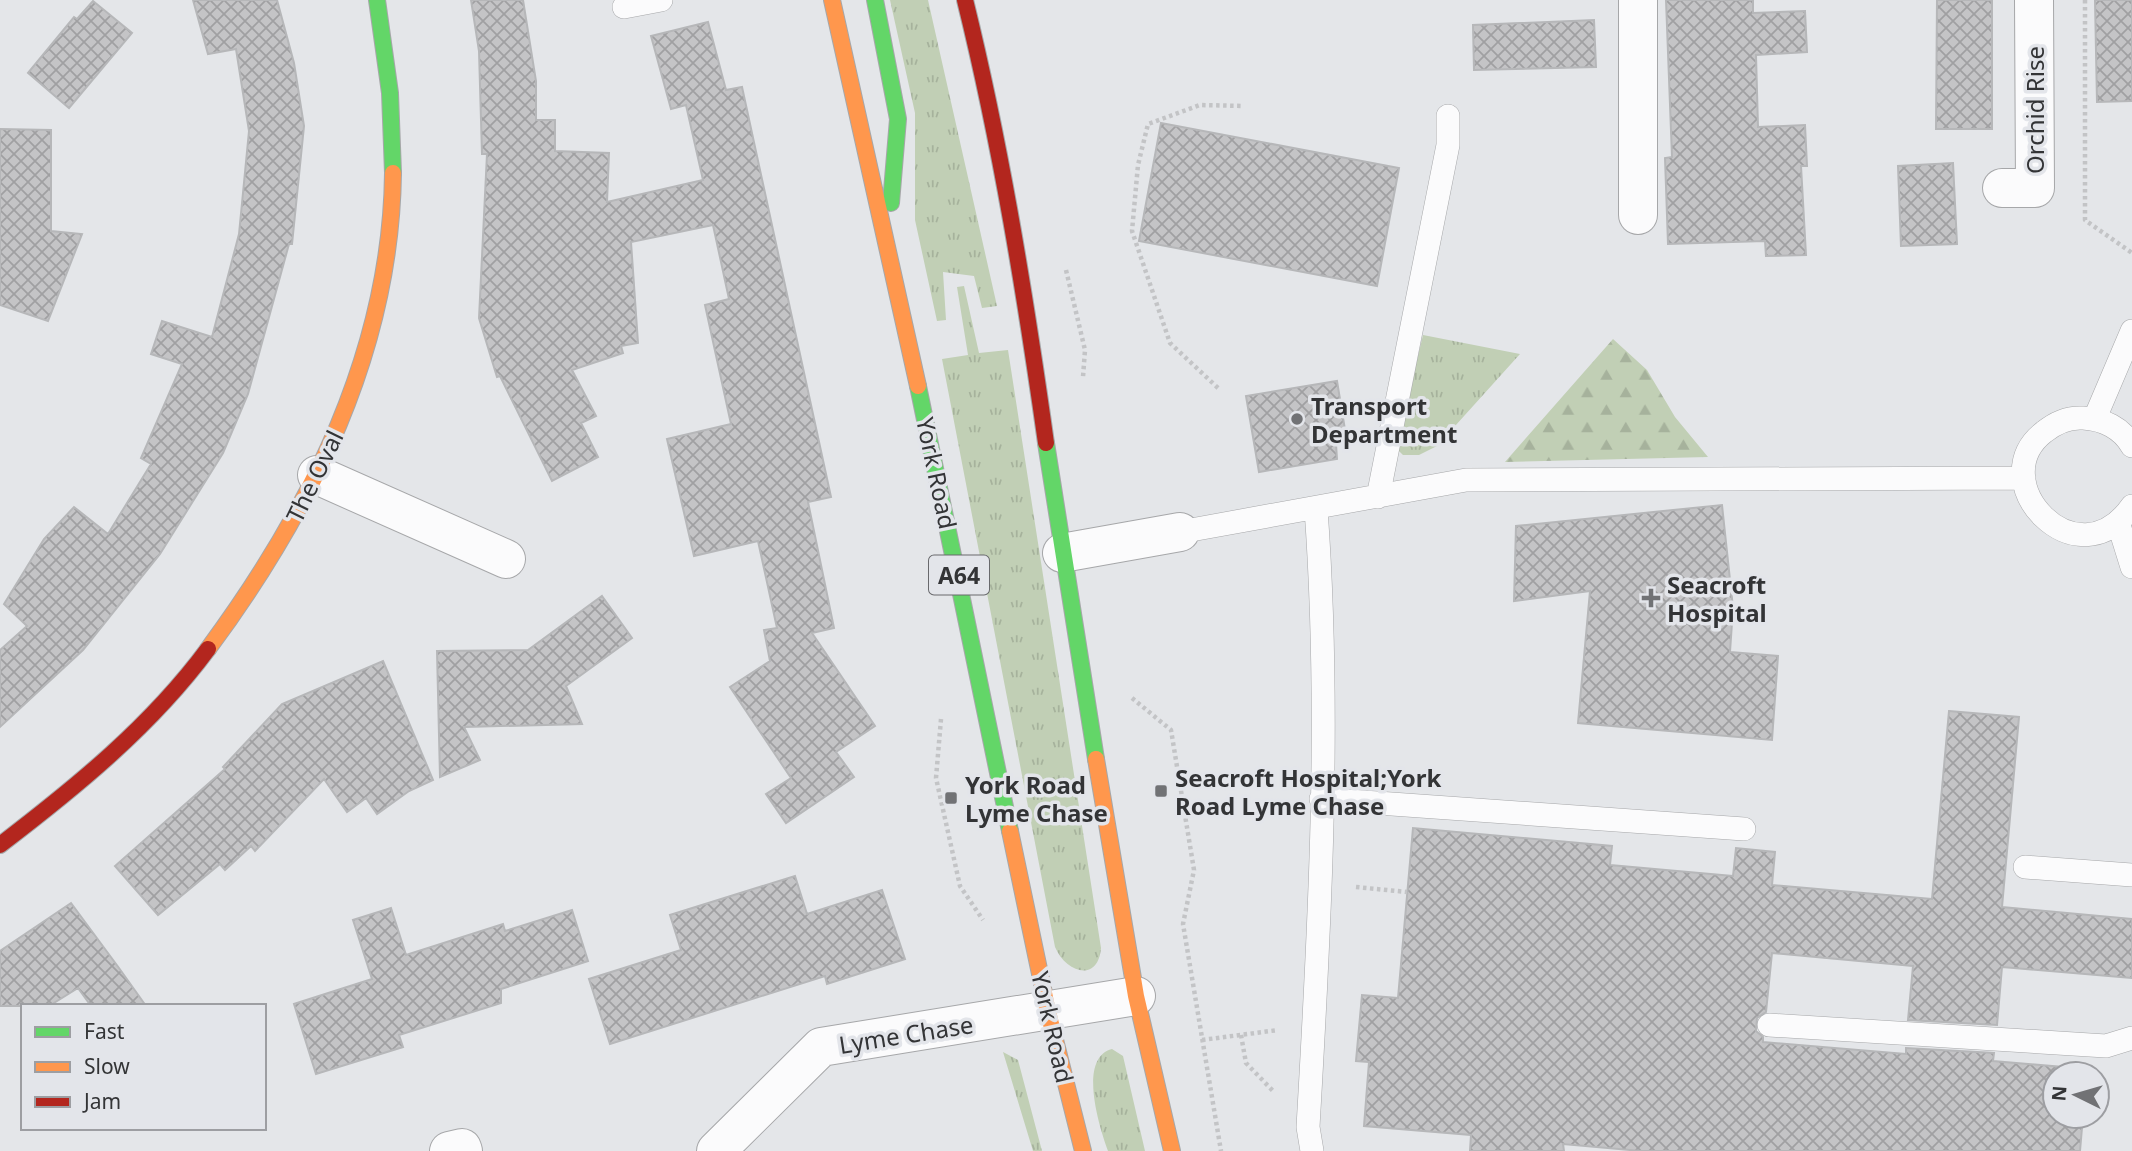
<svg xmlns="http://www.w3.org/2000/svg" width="2132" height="1151" font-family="'Noto Sans',sans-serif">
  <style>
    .grass { fill: url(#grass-tufts) }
    .forest { fill: url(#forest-firs) }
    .building { fill: url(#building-cross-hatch); stroke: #b6b7b9; stroke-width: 2 }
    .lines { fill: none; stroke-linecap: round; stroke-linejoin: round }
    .lane-casing { stroke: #a6a7a9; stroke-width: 24 }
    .street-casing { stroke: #a6a7a9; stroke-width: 40 }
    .fast-casing { stroke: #a6a7a9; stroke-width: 18 }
    .slow-casing { stroke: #a6a7a9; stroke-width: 18 }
    .jam-casing { stroke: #a6a7a9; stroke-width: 18 }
    .path { stroke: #c3c4c6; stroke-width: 4.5; stroke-dasharray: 3.5 3.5; stroke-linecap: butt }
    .lane { stroke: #fbfbfc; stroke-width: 23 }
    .street { stroke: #fbfbfc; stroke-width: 38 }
    .fast { stroke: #63d668; stroke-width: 16 }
    .slow { stroke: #ff974d; stroke-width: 16 }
    .jam { stroke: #b3261e; stroke-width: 16 }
    .poi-dot { fill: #717275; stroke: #e3e5ea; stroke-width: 2.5 }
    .labels { text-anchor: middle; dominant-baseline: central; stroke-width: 7; stroke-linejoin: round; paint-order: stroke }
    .shield { fill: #e3e5ea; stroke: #68696c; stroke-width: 2 }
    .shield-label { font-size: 23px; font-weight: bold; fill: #333436 }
    .street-label { font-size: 24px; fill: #333436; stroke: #e3e5ea }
    .poi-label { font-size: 24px; font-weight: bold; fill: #333436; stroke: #e3e5ea; text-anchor: start }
  </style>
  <defs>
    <pattern id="grass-tufts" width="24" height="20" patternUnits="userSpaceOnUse" patternTransform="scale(1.75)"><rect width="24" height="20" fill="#c1cfb5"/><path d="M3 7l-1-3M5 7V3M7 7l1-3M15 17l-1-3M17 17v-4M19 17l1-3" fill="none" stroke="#a6b29c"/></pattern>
    <pattern id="forest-firs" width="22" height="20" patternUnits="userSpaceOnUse" patternTransform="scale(1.75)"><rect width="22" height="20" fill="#c1cfb5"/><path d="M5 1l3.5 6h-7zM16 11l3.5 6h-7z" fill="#a6b29c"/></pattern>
    <pattern id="building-cross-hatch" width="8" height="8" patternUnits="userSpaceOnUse" patternTransform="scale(1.75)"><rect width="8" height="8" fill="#c4c4c6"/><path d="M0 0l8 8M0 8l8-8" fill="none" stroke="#a0a0a2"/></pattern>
  </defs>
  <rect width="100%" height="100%" fill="#e4e6e9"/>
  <!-- grass -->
  <path class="grass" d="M890 0H928L997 306 982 308 974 276 943 272 946 320 937 321 915 220V113Z
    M964 286 979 353 1008 350 1101 948C1098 983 1066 973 1055 947L942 359 968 355 957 287Z
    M1423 335 1520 354 1437 446 1419 455H1403L1396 448Z
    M1112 1049 1123 1056 1145 1151H1108C1100 1129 1077 1058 1112 1049Z
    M1003 1052 1018 1060 1042 1151H1033Z"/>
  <!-- forest -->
  <path class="forest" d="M1613 339 1647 370 1675 417 1708 457 1505 462Z"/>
  <!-- building -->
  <path class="building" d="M193 0H277L294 63 304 126 292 244H289L248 394 223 453 160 554 83 650 0 727V650L27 626 4 604 44 539 74 507 108 534 151 464 141 458 182 364 151 354 162 321 212 337 239 234 249 131 236 49 208 54Z
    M471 0H523L536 81V120H555V151L609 153 607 202 703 180 686 105 671 109 651 36 708 22 726 90 742 87 831 497 808 502 834 628 812 633 875 726 836 752 854 777 786 823 766 794 791 778 730 687 770 661 764 630 777 628 758 541 694 556 667 439 731 424 705 305 729 299 713 225 631 242 638 343 621 346 623 353 572 370 596 416 581 423 598 457 552 481 500 376 497 377 479 318 487 154H482L479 51Z
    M1666 0H1753V13L1805 11 1807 52 1756 55 1758 127 1805 125 1807 166H1801L1806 255 1766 256 1765 241 1668 244 1665 158 1672 157Z
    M1937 0H1992V129H1936Z
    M2095 0H2132V101L2097 102Z
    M93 1 132 33 69 108 28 73 74 17 77 19Z
    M1594 20 1596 67 1474 70 1473 25Z
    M1161 123 1399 168 1377 286 1139 241Z
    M0 129 51 130V231L82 234 48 321 0 305Z
    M1953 163 1957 244 1901 246 1898 166Z
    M1337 381 1347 442 1336 444 1337 459 1259 472 1246 396Z
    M1722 505 1733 608 1730 652 1778 656 1772 740 1578 723 1590 591 1514 601 1516 526Z
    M602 596 632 638 566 686 582 724 464 727 480 760 440 777 437 651 528 650Z
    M383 661 433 780 409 791 377 814 366 798 347 812 324 779 255 851 251 846 225 870 220 864 158 915 115 866 225 769 223 767 282 704Z
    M1949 711 2019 717 2002 907 2132 919V978L2002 967 1997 1025 1908 1020 1913 966 1772 953 1766 1012 1757 1018 1756 1031 1763 1037V1042L1906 1054V1048L1994 1053 1993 1061 2086 1069V1074H2055V1116H2083L2080 1151H1641L1563 1144 1564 1151H1470L1471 1135 1364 1126 1369 1062 1356 1061 1362 995 1398 998 1413 828 1612 846 1610 865 1733 876 1736 848 1775 852 1772 885 1932 899Z
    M795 876 807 914 882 890 905 959 827 984 825 976 610 1044 589 979 681 950 670 915Z
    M71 903 119 968 146 1006H91L78 988 49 1006H0V951Z
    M391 908 406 955 503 924 505 931 572 910 588 961 501 989V1003L399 1035 403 1047 316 1074 294 1004 372 979 353 920Z"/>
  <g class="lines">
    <!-- lane casing -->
    <g class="lane-casing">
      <path id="lane" d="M624 7 661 0
        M2095 418 2132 331
        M2132 446C2122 428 2103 419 2083 418 2068 417 2055 423 2044 432 1981 481 2077 585 2132 506
        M1378 497 1448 145V116
        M2118 522 2132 567
        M1180 532 1466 480 2024 478
        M1321 799 1744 829
        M2025 867 2132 875
        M1769 1025 2106 1046 2132 1038
        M1312 1151 1308 1127C1320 922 1331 715 1316 509"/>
    </g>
    <!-- street casing -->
    <g class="street-casing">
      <path id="street" d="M2002 188H2035L2034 0
        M1638 215V0
        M317 475 506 559
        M1062 553 1180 532
        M449 1151 462 1148 463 1151
        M716 1151 821 1047 1136 996"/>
    </g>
    <!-- fast casing -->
    <g class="fast-casing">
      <path id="fast" d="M377 0 390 93 393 173
        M875 0 898 119 891 203
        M918 386 1010 831
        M1046 443 1096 759"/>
    </g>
    <!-- slow casing -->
    <g class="slow-casing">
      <path id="slow" d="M832 0 918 386
        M208 649C311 510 391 350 393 173
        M1096 759 1136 996 1172 1151
        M1010 831 1048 1012 1083 1151"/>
    </g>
    <!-- jam casing -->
    <g class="jam-casing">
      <path id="jam" d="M965 0C1001 146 1025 294 1046 443
        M0 845C76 787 151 726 208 649"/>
    </g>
    <!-- path -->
    <path class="path" d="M2085 0V220L2132 253
      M1066 270 1085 350 1083 377
      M1218 388 1170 343 1132 231 1138 165 1148 124 1200 105 1243 106
      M1132 698 1171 730 1194 870 1183 924 1221 1151
      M941 719 936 778 960 886 983 920
      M1356 887 1407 892
      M1241 1035 1246 1063 1274 1092
      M1202 1040 1278 1030"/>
    <!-- lane -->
    <use href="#lane" class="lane"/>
    <!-- street -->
    <use href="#street" class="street"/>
    <!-- fast -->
    <use href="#fast" class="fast"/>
    <!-- slow -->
    <use href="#slow" class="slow"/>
    <!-- jam -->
    <use href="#jam" class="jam"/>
  </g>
  <!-- markers -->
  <g class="poi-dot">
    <circle cx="1297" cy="419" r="7"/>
    <path d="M1647.5 587.5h7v7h7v7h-7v7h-7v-7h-7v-7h7z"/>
    <rect x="1154" y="784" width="14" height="14" rx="3.5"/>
    <rect x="944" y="791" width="14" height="14" rx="3.5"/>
  </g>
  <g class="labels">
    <!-- shield labels -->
    <rect class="shield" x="929" y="555.5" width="60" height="39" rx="5"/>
    <g class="shield-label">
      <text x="959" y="575">A64</text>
    </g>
    <!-- street labels -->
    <g class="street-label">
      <text transform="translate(2034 110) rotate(-90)">Orchid Rise</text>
      <text transform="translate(937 473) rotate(78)">York Road</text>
      <text transform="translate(314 476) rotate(-64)">The Oval</text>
      <text transform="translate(1053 1027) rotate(77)">York Road</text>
      <text transform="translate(906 1034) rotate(-9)">Lyme Chase</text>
    </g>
    <!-- poi labels -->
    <g class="poi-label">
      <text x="1311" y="405">Transport<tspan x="1311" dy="28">Department</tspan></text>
      <text x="1667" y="584">Seacroft<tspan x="1667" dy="28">Hospital</tspan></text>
      <text x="1175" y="777">Seacroft Hospital;York<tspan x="1175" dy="28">Road Lyme Chase</tspan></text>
      <text x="965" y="784">York Road<tspan x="965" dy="28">Lyme Chase</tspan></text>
    </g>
  </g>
  <!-- legend -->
  <rect x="21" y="1004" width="245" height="126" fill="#e3e5ea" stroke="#9d9ea2" stroke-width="2"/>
  <rect x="35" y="1027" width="35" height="10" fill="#63d668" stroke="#9d9ea2" stroke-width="2"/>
  <text x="84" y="1039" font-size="21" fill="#333436">Fast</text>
  <rect x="35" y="1062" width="35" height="10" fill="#ff974d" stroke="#9d9ea2" stroke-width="2"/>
  <text x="84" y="1074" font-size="21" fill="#333436">Slow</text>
  <rect x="35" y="1097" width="35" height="10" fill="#b3261e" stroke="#9d9ea2" stroke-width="2"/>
  <text x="84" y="1109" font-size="21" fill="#333436">Jam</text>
  <!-- north arrow -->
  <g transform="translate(2076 1095) rotate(275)"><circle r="33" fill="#e3e5ea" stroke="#9d9ea2" stroke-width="2"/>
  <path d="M0-5L12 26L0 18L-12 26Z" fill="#717275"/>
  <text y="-10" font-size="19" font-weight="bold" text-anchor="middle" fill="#333436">N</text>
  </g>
</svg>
